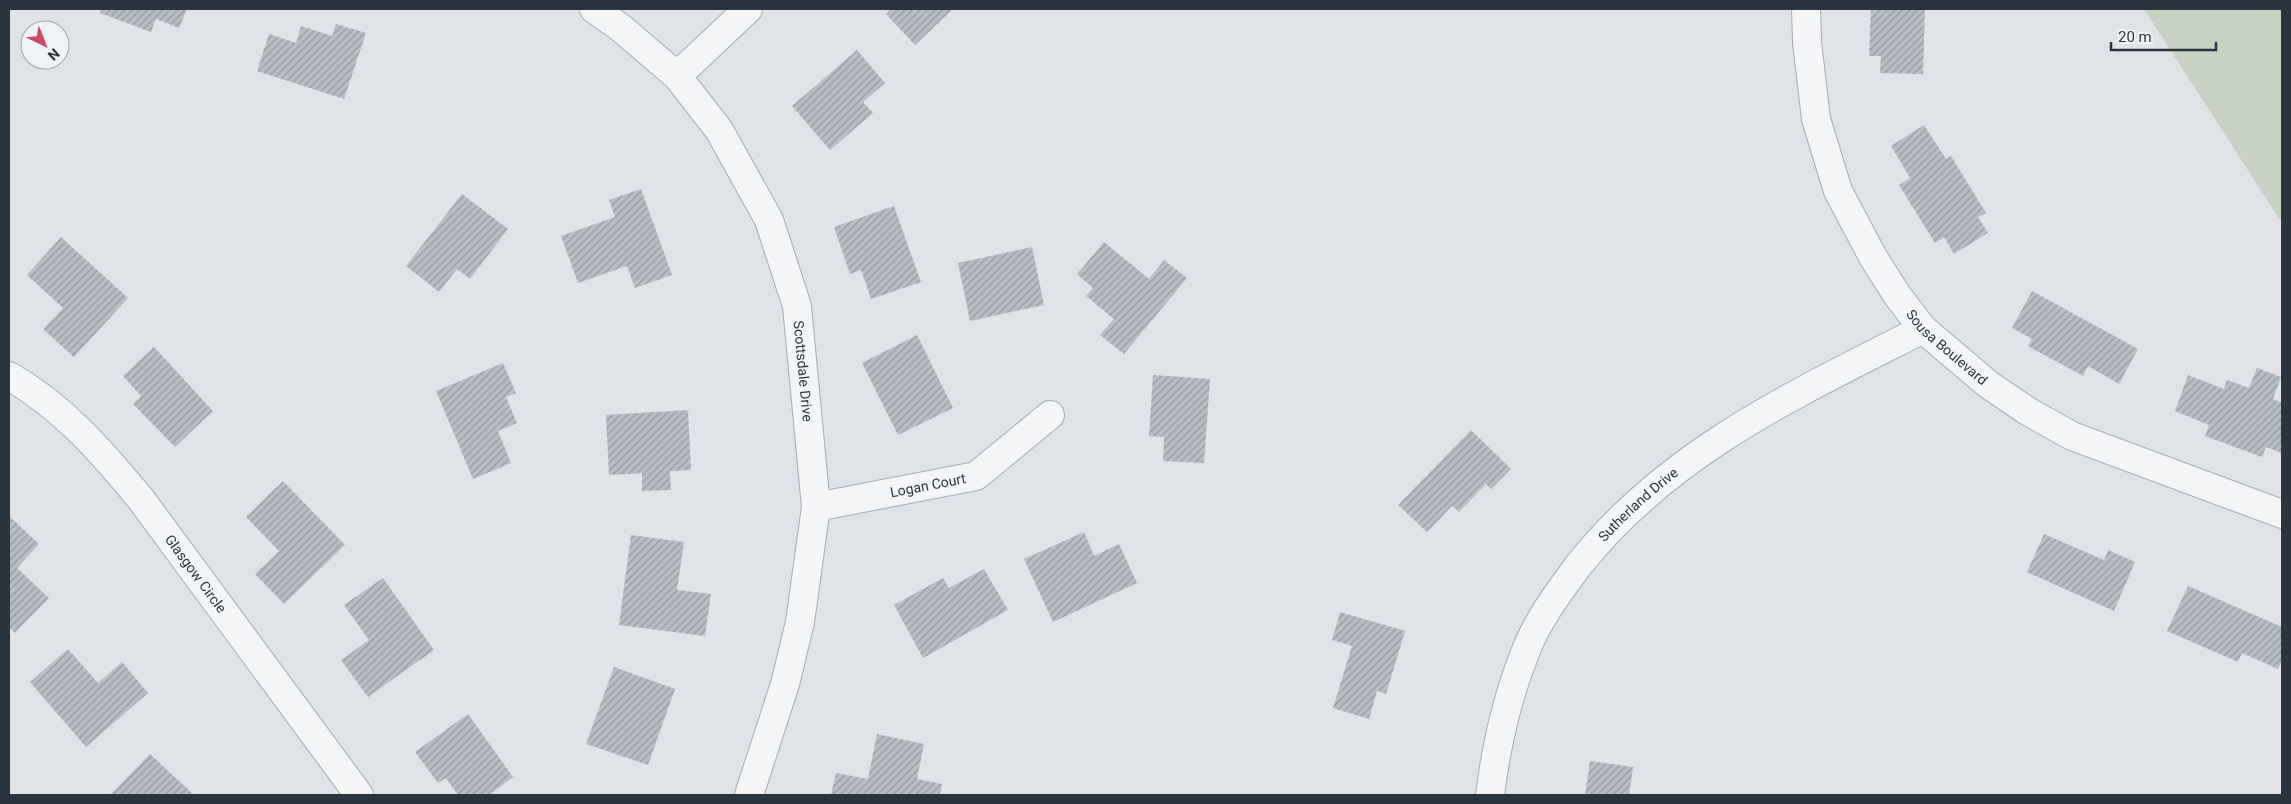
<svg xmlns="http://www.w3.org/2000/svg" width="2291" height="804" font-family="Roboto,sans-serif">
  <style>
    .green { fill: #c8d2c2 }
    .building { fill: url(#building-hatch) }
    .lines { fill: none; stroke-linecap: round; stroke-linejoin: round }
    .street-casing { stroke: #a6acb3; stroke-width: 30 }
    .street { stroke: #f3f5f7; stroke-width: 28 }
    .labels { text-anchor: middle; dominant-baseline: central; stroke-width: 5; stroke-linejoin: round; paint-order: stroke }
    .street-label { font-size: 14px; fill: #2a343f; stroke: #f0f3f6 }
  </style>
  <defs>
    <pattern id="building-hatch" width="6" height="6" patternUnits="userSpaceOnUse" patternTransform="scale(1.25)"><rect width="6" height="6" fill="#b8bec5"/><path d="M-1 1l2-2M0 6l6-6M5 7l2-2" fill="none" stroke="#969ba1"/></pattern>
  </defs>
  <rect width="100%" height="100%" fill="#e0e4e9"/>
  <!-- green -->
  <path class="green" d="M2144 9H2282V223Z"/>
  <!-- building -->
  <path class="building" d="M102 9H187L179 28 156 19 151 32 100 13Z
    M891 9H953L915 45 886 14Z
    M1871 9H1925L1923 74 1880 73 1881 56H1869Z
    M336 24 366 33 344 99 257 71 269 34 296 43 301 26 332 36Z
    M857 50 885 83 863 102 873 113 830 150 792 106Z
    M1924 125 1946 159 1951 156 1986 213 1978 217 1988 233 1954 254 1944 237 1935 243 1899 185 1910 178 1891 146Z
    M641 189 672 275 635 288 627 266 578 283 561 236 615 217 609 200Z
    M462 194 508 229 470 279 457 269 439 292 406 266Z
    M894 206 921 282 871 299 861 270 850 274 834 227Z
    M61 237 128 298 74 357 43 329 63 308 27 275Z
    M1104 242 1149 279 1164 260 1187 278 1124 354 1100 335 1114 319 1086 296 1093 288 1077 274Z
    M1032 247 1044 305 970 321 958 263Z
    M2032 291 2138 349 2119 384 2088 366 2083 376 2028 346 2032 339 2012 328Z
    M917 335 953 408 898 435 862 363Z
    M154 347 213 411 175 447 133 404 141 396 123 376Z
    M503 363 516 393 506 397 517 423 498 431 511 463 473 479 436 391Z
    M2257 368 2281 377 2273 399 2282 403V453L2266 447 2262 457 2205 436 2209 425 2175 411 2188 375 2224 389 2227 380 2249 388Z
    M1153 375 1210 379 1204 463 1163 461 1164 437 1149 436Z
    M688 410 691 470 670 471 671 490 642 491V473L609 475 606 415Z
    M1471 430 1511 469 1491 489 1486 484 1459 512 1452 506 1427 532 1398 505Z
    M283 481 345 545 284 604 255 574 279 551 246 517Z
    M9 516 39 544 17 568 49 598 15 633 9 627Z
    M1084 532 1094 556 1119 544 1137 583 1053 622 1024 559Z
    M2044 534 2104 560 2108 550 2135 562 2114 611 2027 572Z
    M631 535 684 542 677 590 711 594 705 636 619 625Z
    M984 569 1008 610 923 658 894 605 943 578 949 588Z
    M383 578 434 650 368 697 341 660 369 640 344 605Z
    M2188 586 2282 627V660L2278 669 2242 653 2238 662 2167 631Z
    M1340 612 1405 631 1386 694 1377 691 1369 719 1333 708 1352 646 1332 640Z
    M68 649 98 683 122 662 148 693 86 747 30 682Z
    M614 667 675 689 648 765 586 744Z
    M468 714 513 777 489 795H458L446 778 438 783 415 752Z
    M877 734 924 744 917 779 942 784 940 795H831L836 773 868 779Z
    M150 754 194 795H110Z
    M1590 761 1633 767 1629 795H1585Z"/>
  <g class="lines">
    <!-- street casing -->
    <g class="street-casing">
      <g id="street">
        <path id="s1" d="M594 9 621 28 677 76 719 130 769 220 797 306 816 507 800 622 785 684 749 795"/>
        <path id="s2" d="M1806 9 1807 42 1816 119 1838 191 1873 257 1897 295 1923 329 1989 385 2029 412 2072 436 2282 514"/>
        <path d="M677 76 748 9"/>
        <path id="s3" d="M9 376C63 407 100 450 140 498L359 795"/>
        <path id="s4" d="M816 507 976 476 1050 415"/>
        <path id="s5" d="M1490 795C1496 747 1507 698 1525 653 1537 621 1558 593 1578 566 1669 451 1796 394 1923 329"/>
      </g>
    </g>
    <!-- street -->
    <use href="#street" class="street"/>
  </g>
  <g class="labels">
    <!-- street labels -->
    <g class="street-label">
      <text stroke="none"><textPath href="#s2" startOffset="378">Sousa Boulevard</textPath></text>
      <text stroke="none"><textPath href="#s1" startOffset="434">Scottsdale Drive</textPath></text>
      <text stroke="none"><textPath href="#s4" startOffset="114">Logan Court</textPath></text>
      <text stroke="none"><textPath href="#s5" startOffset="335">Sutherland Drive</textPath></text>
      <text stroke="none"><textPath href="#s3" startOffset="274">Glasgow Circle</textPath></text>
    </g>
  </g>
  <!-- border -->
  <rect width="2291" height="804" fill="none" stroke="#2a343f" stroke-width="20"/>
  <!-- north arrow -->
  <g transform="translate(45 45) rotate(137)"><circle r="24" fill="#f0f3f6" stroke="#a1a7ad"/>
  <path d="M0-4L9 19L0 12L-9 19Z" fill="#c84a6a"/>
  <text y="-8" font-size="14" font-weight="bold" text-anchor="middle" fill="#2a343f">N</text>
  </g>
  <!-- scale -->
  <path d="M2111 42v8h105v-8" fill="none" stroke="#2a343f" stroke-width="2.5"/>
  <text x="2118" y="42" font-size="15" fill="#2a343f" stroke="#f0f3f6" stroke-width="4" paint-order="stroke">20 m</text>
</svg>
